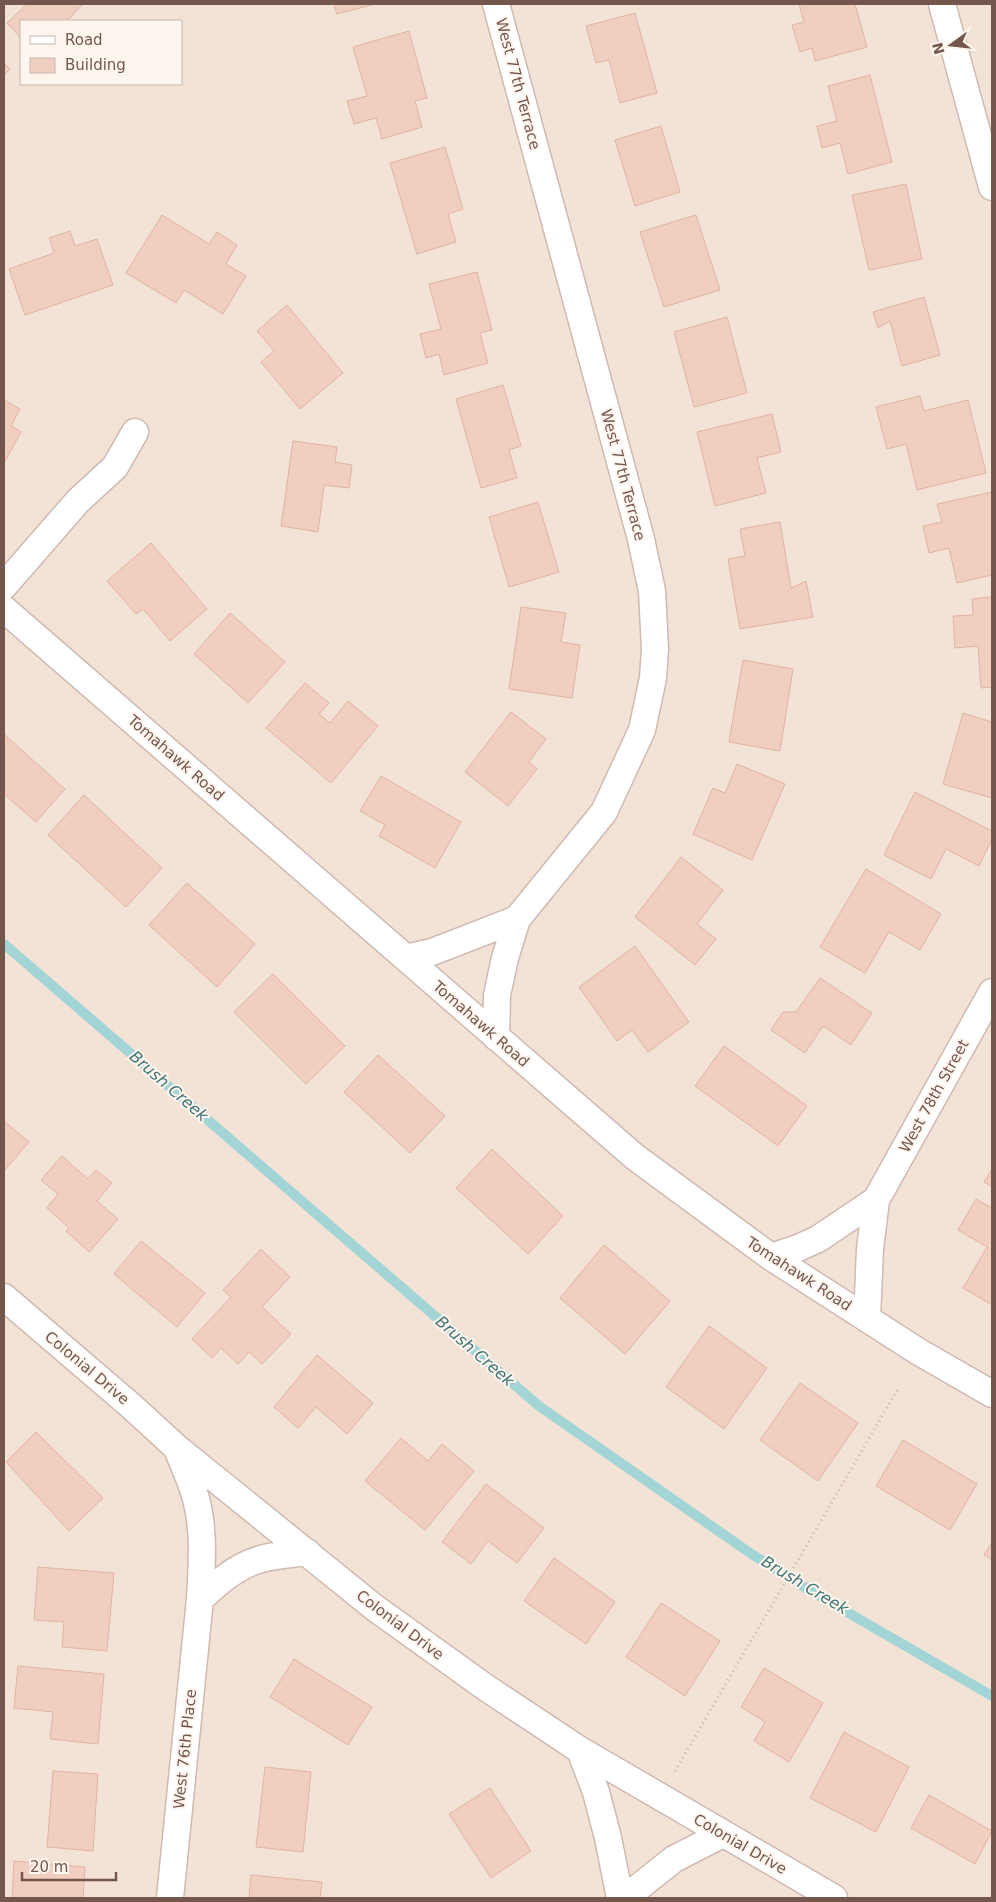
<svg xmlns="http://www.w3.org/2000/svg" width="996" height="1902" font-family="'DejaVu Sans',sans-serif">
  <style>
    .residential { fill: #f3e3d6; fill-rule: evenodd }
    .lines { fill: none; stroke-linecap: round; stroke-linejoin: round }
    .stream { stroke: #a3d4d6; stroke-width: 10 }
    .building { fill: #f0cec0; stroke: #e2b3a1 }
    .street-casing { stroke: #cfbab1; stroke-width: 29 }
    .path { stroke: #d5b1a3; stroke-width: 3; stroke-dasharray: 1 4; stroke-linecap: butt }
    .street { stroke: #fff; stroke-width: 26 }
    .labels { text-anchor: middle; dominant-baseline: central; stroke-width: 4; stroke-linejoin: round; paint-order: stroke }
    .street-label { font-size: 15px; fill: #75564d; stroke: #fef6ee }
    .water-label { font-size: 16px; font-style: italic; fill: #407679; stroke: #fef6ee }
  </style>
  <rect width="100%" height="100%" fill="#fcf2e8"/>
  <!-- residential -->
  <path class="residential" d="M4 4H992V1898H4ZM21 21H181V84H21Z"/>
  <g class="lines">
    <!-- stream -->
    <path class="stream" d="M4 944 539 1406 750 1553 809 1590 992 1696"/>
  </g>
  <!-- building -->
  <path class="building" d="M27 4H83L67 21H21V38L7 23Z
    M334 4H375L337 14Z
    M799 4H855L867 47 815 61 812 48 800 52 792 25 804 22Z
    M635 13 657 93 620 103 609 60 596 63 586 26Z
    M409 31 427 98 415 101 422 127 382 139 376 118 354 124 347 101 367 96 353 47Z
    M4 63 10 69 4 75Z
    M870 75 892 162 848 174 840 143 822 148 817 126 837 121 828 86Z
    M661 126 680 192 635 206 615 140Z
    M445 147 463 209 448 214 456 242 417 254 390 163Z
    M906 184 922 259 869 270 852 195Z
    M162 215 209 244 217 232 237 245 226 264 246 276 223 314 184 290 176 303 126 273Z
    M696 215 720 290 664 307 640 232Z
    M70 231 75 246 97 239 113 285 25 315 9 269 54 253 49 238Z
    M477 272 492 330 480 333 488 363 444 375 439 354 426 358 420 334 441 329 429 284Z
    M924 297 940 355 902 366 890 321 878 328 873 312Z
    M287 305 343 373 300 409 261 362 274 351 257 331Z
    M727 317 747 393 694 407 674 332Z
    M503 385 521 446 509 450 517 478 481 488 456 399Z
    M920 396 924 411 968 400 986 473 917 490 906 444 887 449 876 407Z
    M4 400 20 409 11 426 21 432 4 463Z
    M772 414 781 452 757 458 766 493 715 506 697 432Z
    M293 441 337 447 335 462 352 465 349 488 324 485 318 532 281 526Z
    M992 492V575L957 583 949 548 929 553 923 526 942 522 937 504Z
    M538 502 559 572 509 587 489 517Z
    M780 522 791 588 806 581 813 617 740 629 728 559 745 556 740 529Z
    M151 543 207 609 170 641 143 609 136 614 107 581Z
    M992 597V687L981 688 978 646 955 648 953 616 973 615 972 599Z
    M521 607 566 613 561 642 580 645 572 698 509 689Z
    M230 613 285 662 248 703 194 654Z
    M743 660 793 669 780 751 729 742Z
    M305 683 329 703 319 714 330 723 348 701 378 726 331 783 266 728Z
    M511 712 546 739 529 762 537 769 508 806 465 772Z
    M963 713 992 722V798L943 784Z
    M4 734 65 789 36 822 4 794Z
    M737 764 785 784 752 860 693 834 713 788 725 793Z
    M381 776 461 822 435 868 379 836 385 825 360 811Z
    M915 792 992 831V839L979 866 946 849 931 879 884 855Z
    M84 795 162 868 126 907 48 835Z
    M681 857 723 890 697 924 716 939 695 965 635 917Z
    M866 869 941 914 920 950 889 932 865 973 820 947Z
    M187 883 255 944 217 987 149 925Z
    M635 946 689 1022 648 1052 632 1030 617 1041 579 987Z
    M273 974 345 1046 306 1084 234 1012Z
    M820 978 872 1013 851 1045 823 1026 805 1053 771 1030 783 1012H796Z
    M724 1046 807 1106 778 1146 695 1086Z
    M378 1055 445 1116 410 1153 344 1092Z
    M4 1121 29 1142 4 1171Z
    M492 1149 563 1216 528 1254 456 1188Z
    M62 1156 88 1179 96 1170 112 1183 97 1201 118 1219 89 1252 66 1231 69 1228 47 1208 58 1194 41 1180Z
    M992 1169V1187L984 1182Z
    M976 1199 992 1208V1305L963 1288 987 1247 958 1230Z
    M141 1241 205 1293 177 1327 114 1274Z
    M604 1245 670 1301 625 1354 560 1298Z
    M261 1249 290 1277 262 1307 291 1334 262 1364 249 1352 238 1364 221 1348 212 1358 192 1339 231 1297 223 1290Z
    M709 1326 767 1368 724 1429 666 1387Z
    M317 1355 373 1403 347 1434 316 1407 298 1428 274 1407Z
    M800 1383 858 1423 818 1481 760 1440Z
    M36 1432 103 1498 69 1531 6 1462Z
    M401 1438 428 1461 442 1444 474 1471 425 1530 365 1481Z
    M903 1440 977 1484 950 1530 876 1486Z
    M486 1484 544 1528 517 1563 488 1541 471 1564 442 1542Z
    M992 1542V1560L984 1555Z
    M554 1558 615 1602 586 1644 524 1601Z
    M38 1567 114 1573 107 1651 62 1647 64 1622 34 1620Z
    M661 1603 720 1641 685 1696 626 1657Z
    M294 1659 372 1707 348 1745 270 1697Z
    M18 1666 104 1674 98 1744 50 1739 53 1712 14 1708Z
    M764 1668 823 1703 789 1762 754 1741 765 1722 741 1707Z
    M844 1732 909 1767 876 1832 810 1798Z
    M265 1767 311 1772 303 1852 256 1847Z
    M53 1771 98 1774 93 1851 47 1847Z
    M490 1788 531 1851 491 1878 449 1814Z
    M929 1795 992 1831 975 1864 911 1828Z
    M14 1861 85 1867 83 1898H12Z
    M251 1875 322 1882 320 1898H249Z"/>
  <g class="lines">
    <!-- street casing -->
    <g class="street-casing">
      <path id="street" d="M496 4 641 539 652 591 655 649 653 678 642 730 604 812 517 919 505 958 497 995 496 1037
        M942 4 992 187
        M4 586 78 501 115 467 135 432
        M4 609 635 1157 771 1257 919 1352 992 1394
        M406 958 432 952 517 919
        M771 1257 798 1248 818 1239 876 1200
        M4 1297 130 1405 177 1448 375 1608 485 1687 580 1750 834 1898
        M867 1319 870 1249 876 1200 992 992
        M200 1599C218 1583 236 1566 261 1559 275 1555 292 1554 307 1552
        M580 1750 596 1792 608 1838 620 1898
        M170 1898 200 1599C202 1564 205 1526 194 1492 189 1477 183 1463 177 1449
        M625 1898 674 1859 723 1834"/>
    </g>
    <!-- path -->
    <path class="path" d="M675 1771 899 1387"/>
    <!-- street -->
    <use href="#street" class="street"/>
  </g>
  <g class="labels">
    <!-- street labels -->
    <g class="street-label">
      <text transform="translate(518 84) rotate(75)">West 77th Terrace</text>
      <text transform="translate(623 475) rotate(75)">West 77th Terrace</text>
      <text transform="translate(176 758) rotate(41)">Tomahawk Road</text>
      <text transform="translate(481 1024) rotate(41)">Tomahawk Road</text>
      <text transform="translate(934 1096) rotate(-61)">West 78th Street</text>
      <text transform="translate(799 1274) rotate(33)">Tomahawk Road</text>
      <text transform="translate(87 1368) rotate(40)">Colonial Drive</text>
      <text transform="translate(400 1625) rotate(37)">Colonial Drive</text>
      <text transform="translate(185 1749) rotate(-84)">West 76th Place</text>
      <text transform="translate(740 1844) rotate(30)">Colonial Drive</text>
    </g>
    <!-- water labels -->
    <g class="water-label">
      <text transform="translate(169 1086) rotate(41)">Brush Creek</text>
      <text transform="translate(475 1351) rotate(41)">Brush Creek</text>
      <text transform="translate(805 1585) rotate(31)">Brush Creek</text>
    </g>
  </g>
  <!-- border -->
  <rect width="996" height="1902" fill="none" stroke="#75564d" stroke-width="10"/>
  <!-- legend -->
  <rect x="20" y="20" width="162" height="65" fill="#fef6ee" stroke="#c7b6ae"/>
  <rect x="30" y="36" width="25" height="8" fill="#ffffff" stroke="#c7b6ae"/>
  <text x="65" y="45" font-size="15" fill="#75564d">Road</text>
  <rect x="30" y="58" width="25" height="15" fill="#f0cec0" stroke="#c7b6ae"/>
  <text x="65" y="70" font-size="15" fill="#75564d">Building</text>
  <!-- north arrow -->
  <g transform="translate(951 45) rotate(255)" stroke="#fef6ee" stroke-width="4" paint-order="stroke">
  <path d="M0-4L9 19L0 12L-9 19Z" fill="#75564d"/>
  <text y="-8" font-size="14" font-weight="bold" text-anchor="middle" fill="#75564d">N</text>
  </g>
  <!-- scale -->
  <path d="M22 1872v8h94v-8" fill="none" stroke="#75564d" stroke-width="2.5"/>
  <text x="30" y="1872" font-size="15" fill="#75564d" stroke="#fef6ee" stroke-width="4" paint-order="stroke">20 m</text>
</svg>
